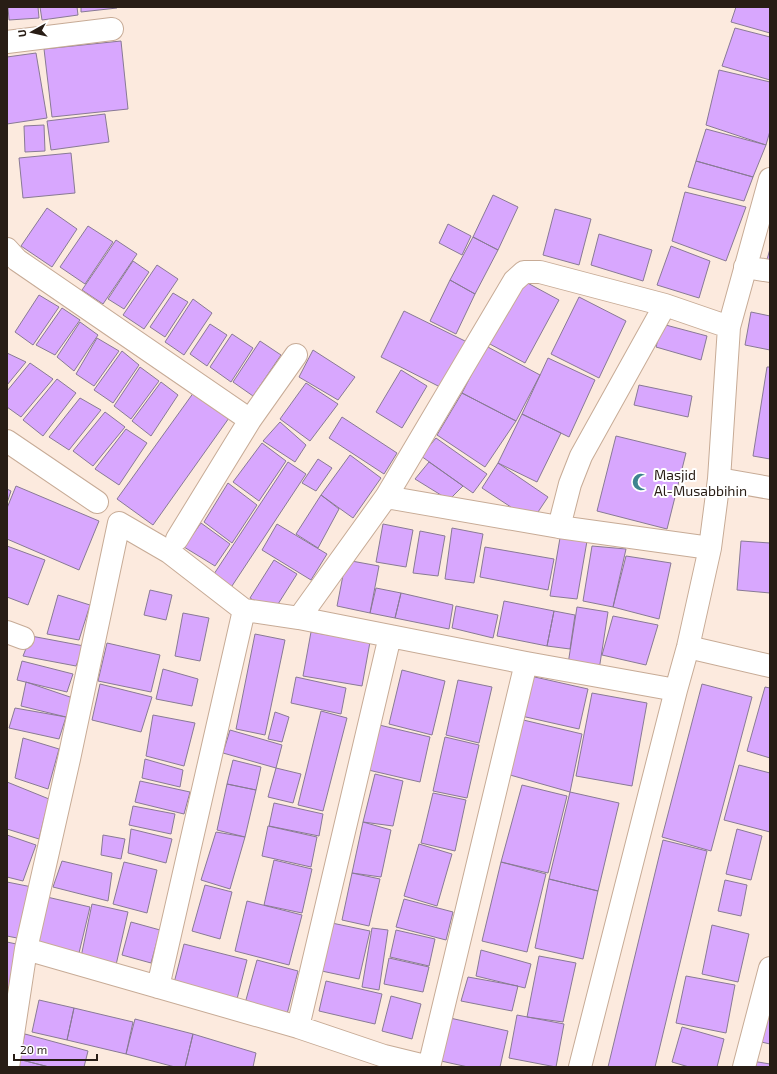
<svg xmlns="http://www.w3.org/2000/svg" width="777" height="1074" font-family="'Exo 2',sans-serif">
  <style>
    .building { fill: #d8a7fe; stroke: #897a95 }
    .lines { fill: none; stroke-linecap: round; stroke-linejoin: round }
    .minor-casing { stroke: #c7ab96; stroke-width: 24 }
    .minor { stroke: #fff; stroke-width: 22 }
    .labels { text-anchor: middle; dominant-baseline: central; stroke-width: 4; stroke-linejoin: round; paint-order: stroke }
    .poi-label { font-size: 14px; fill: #281d15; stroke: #fff; text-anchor: start }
  </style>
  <rect width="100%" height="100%" fill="#fceade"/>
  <!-- building -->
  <path class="building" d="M8 7H38L39 18 9 20Z
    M40 7H77L78 15 42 20Z
    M81 7H117V8L81 12Z
    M736 7H770V33L731 22Z
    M735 28 770 37V80L722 66Z
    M121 41 128 109 52 117 44 49Z
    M36 53 47 118 7 124V57Z
    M719 70 770 82V131L766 145 706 125Z
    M105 114 109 142 51 150 47 121Z
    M44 125 45 151 25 152 24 126Z
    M706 129 766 145 753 177 696 161Z
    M71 153 75 193 23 198 19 158Z
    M696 161 753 177 744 201 688 187Z
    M685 192 746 207 726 261 672 241Z
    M493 195 518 207 498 250 473 237Z
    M47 208 77 229 52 267 21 246Z
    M555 209 591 219 579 265 543 255Z
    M448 224 471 236 462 255 439 243Z
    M88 226 113 242 85 284 60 267Z
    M599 234 652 250 643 281 591 265Z
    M473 237 498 250 475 294 450 280Z
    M116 240 137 254 103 304 82 290Z
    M671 246 710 261 699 298 657 285Z
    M770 249V264L766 263Z
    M133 261 149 272 124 309 108 299Z
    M157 265 178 279 144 329 123 315Z
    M450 280 475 294 456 334 430 321Z
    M522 280 559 300 525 363 488 343Z
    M173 293 188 302 165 337 150 327Z
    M39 295 59 307 33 345 15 332Z
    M579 297 626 321 599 378 551 354Z
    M193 299 212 313 184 355 165 342Z
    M62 308 80 320 55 355 36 345Z
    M404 311 467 342 444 389 381 357Z
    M751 312 770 316V350L745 345Z
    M80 322 98 335 74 371 57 357Z
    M210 324 227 335 207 366 190 354Z
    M662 324 707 336 701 360 656 347Z
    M232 334 253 348 231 382 210 367Z
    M97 338 119 351 94 386 76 374Z
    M260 341 281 355 253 396 233 382Z
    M486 346 540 375 516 421 462 393Z
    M313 350 355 377 338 400 299 377Z
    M122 351 139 365 113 403 94 390Z
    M7 353 26 362 7 385Z
    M548 358 595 380 569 437 522 414Z
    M30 363 53 379 21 417 7 407V391Z
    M140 367 159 381 131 419 114 406Z
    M767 367H770V459L753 456Z
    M401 370 427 386 402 428 376 412Z
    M57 379 76 393 43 436 23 420Z
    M161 382 178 395 151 436 132 421Z
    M306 383 338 404 310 441 280 419Z
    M639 385 692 396 688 417 634 405Z
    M194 392 229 418 153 525 117 499Z
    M462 393 516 421 485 467 437 435Z
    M80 398 101 410 69 450 49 437Z
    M105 412 125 427 93 466 73 451Z
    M522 414 561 433 537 482 498 463Z
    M342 417 397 453 384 474 329 438Z
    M280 422 306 445 295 462 263 441Z
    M126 429 147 443 119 485 95 469Z
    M616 436 686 453 667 529 597 511Z
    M436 438 487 474 473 493 421 456Z
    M262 443 286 461 259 501 233 482Z
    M350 455 381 478 353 518 321 495Z
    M318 459 332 468 316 491 302 483Z
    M288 462 306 474 228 592 210 580Z
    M429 462 463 486 449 500 415 479Z
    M498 463 548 497 532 521 482 488Z
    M228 483 257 505 232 543 204 522Z
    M16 486 99 521 79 570 7 539V508Z
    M7 489 11 491 7 503Z
    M321 495 339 509 318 548 296 534Z
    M201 523 230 544 215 566 184 547Z
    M277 524 327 554 311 580 262 550Z
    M383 524 413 530 406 567 376 562Z
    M452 528 483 534 474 583 445 579Z
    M420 531 445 536 438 576 413 573Z
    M560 538 587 541 577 599 550 596Z
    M741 541 770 543V593L737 590Z
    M7 546 45 560 28 605 7 597Z
    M592 546 626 549 613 607 583 601Z
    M485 547 554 559 548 590 480 577Z
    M626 556 671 563 659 619 613 607Z
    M274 560 297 574 273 612 250 598Z
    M346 560 379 566 370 613 337 606Z
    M376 588 401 593 395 618 370 613Z
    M150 590 172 595 166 620 144 615Z
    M401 593 453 605 449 629 395 618Z
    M58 595 90 605 79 640 47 634Z
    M504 601 554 611 547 646 497 636Z
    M456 606 498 615 493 638 452 628Z
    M577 607 608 612 599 670 568 664Z
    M554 611 575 615 570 649 547 646Z
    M183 613 209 618 200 661 175 656Z
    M613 616 658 625 646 665 602 655Z
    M311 632 370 642 362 686 303 676Z
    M255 634 285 640 265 735 236 729Z
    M31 636 84 646 76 666 23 656Z
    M107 643 160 655 151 692 98 681Z
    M22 661 73 674 67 692 17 680Z
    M163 669 198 679 192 706 156 699Z
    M402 670 445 681 432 735 389 724Z
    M526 675 588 689 579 729 517 715Z
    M296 677 346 688 341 714 291 703Z
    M458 680 492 687 479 743 446 735Z
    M26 682 73 698 66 717 21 706Z
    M100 684 152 697 141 732 92 720Z
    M702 684 752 697 711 851 662 837Z
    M765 687 770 688V758L747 751Z
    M592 693 647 703 632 786 576 776Z
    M15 708 66 717 59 739 9 728Z
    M321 711 347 718 323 811 298 805Z
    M275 712 289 717 282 742 268 739Z
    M153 715 195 723 184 766 146 756Z
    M515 718 582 734 570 792 503 773Z
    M375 724 430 737 420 782 364 769Z
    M230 730 282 745 276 768 223 753Z
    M445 737 479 745 467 798 433 791Z
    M23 738 59 749 48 789 15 778Z
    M145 759 183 770 180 787 142 778Z
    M233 760 261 767 256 790 227 784Z
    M739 765 770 773V832L724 820Z
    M276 768 301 774 293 803 268 797Z
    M375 774 403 781 393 826 363 822Z
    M140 781 190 792 184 814 135 802Z
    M7 782 49 799 39 839 7 829Z
    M227 784 256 790 245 837 217 830Z
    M522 785 567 796 548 873 501 862Z
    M570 792 619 803 598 891 549 879Z
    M433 793 466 800 455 851 421 843Z
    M274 803 323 814 319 836 269 826Z
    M133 806 175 814 171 834 129 825Z
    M363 822 391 830 381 877 352 873Z
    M268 826 317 837 311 867 262 856Z
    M131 829 172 839 166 863 128 853Z
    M737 829 762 836 751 880 726 874Z
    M216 832 245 837 230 889 201 880Z
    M7 835 36 845 23 881 7 877Z
    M103 835 125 839 121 859 101 855Z
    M663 840 707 851 655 1067H608Z
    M419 844 452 854 437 906 404 896Z
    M274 860 312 869 302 913 264 905Z
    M62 861 112 873 108 901 53 887Z
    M124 862 157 870 147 913 113 904Z
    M501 862 546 874 527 952 482 941Z
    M352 873 380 879 369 926 342 920Z
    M549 879 598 891 583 959 535 948Z
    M725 880 747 885 741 916 718 911Z
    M7 882 32 887 22 939 7 936Z
    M205 885 232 892 220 939 192 931Z
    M47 897 90 907 79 953 36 943Z
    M404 899 453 912 446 940 396 927Z
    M247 901 302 915 289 965 235 951Z
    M92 904 128 912 116 965 81 957Z
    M131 922 160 930 151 963 122 955Z
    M327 922 370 931 359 979 317 970Z
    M712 925 749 934 738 982 702 974Z
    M372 928 388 930 379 990 362 987Z
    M396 930 435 939 429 966 390 957Z
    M7 942 21 945 11 996 7 995Z
    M184 944 247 960 237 999 174 983Z
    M481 950 531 964 525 988 476 976Z
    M539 956 576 963 563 1022 527 1017Z
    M389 958 429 967 423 992 384 984Z
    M257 960 298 971 286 1018 244 1007Z
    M686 976 735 985 726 1033 676 1023Z
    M468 977 518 986 512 1011 461 1001Z
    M326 981 382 994 375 1024 319 1011Z
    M391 996 421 1004 412 1039 382 1031Z
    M770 998V1044L757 1041Z
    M39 1000 74 1008 67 1040 32 1032Z
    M74 1008 133 1022 126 1054 67 1040Z
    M517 1015 564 1024 556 1067 509 1058Z
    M450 1018 508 1031 500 1067H468L441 1061Z
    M135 1019 193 1034 185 1067H175L126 1054Z
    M682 1027 724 1039 717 1067H689L672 1062Z
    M25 1034 88 1051 84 1067H49L18 1059Z
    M193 1034 256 1053 253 1067H185Z
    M18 1059 49 1067H16Z
    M752 1061 770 1064V1067H751Z"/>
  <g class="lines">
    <!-- minor casing -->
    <g class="minor-casing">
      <path id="minor" d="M7 42 112 29
        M770 179 729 327 719 479 770 488
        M7 249 17 260 250 420
        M745 267 770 271
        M665 305 540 272H524L514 281 386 497 299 618 526 663 676 690
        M7 441 97 502
        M386 497 559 527
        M177 539 250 420 296 355
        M710 548 559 527 570 484 581 456 665 305 729 327
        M7 632 23 638
        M688 647 770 666
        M26 949 298 1027 384 1056 429 1067
        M158 987 244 610
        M298 1027 390 636
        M8 1067 26 949 69 759 119 523 169 552 244 610 299 618
        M429 1067 526 663
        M580 1067 676 690 688 647 710 548 719 479
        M744 1067 770 968"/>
    </g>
    <!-- minor -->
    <use href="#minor" class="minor"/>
  </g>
  <!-- icons -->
  <defs>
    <g id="mosque-bare" transform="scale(1.38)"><path d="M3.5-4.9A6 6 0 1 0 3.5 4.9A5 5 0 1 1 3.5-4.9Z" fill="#3e8490" stroke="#fff" stroke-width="2.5" paint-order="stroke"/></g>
  </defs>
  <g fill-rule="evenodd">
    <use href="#mosque-bare" x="641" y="482"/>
  </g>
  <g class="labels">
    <!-- poi labels -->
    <g class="poi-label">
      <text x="654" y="474">Masjid<tspan x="654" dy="16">Al-Musabbihin</tspan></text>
    </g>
  </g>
  <!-- border -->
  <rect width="777" height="1074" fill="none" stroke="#281d15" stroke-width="16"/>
  <!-- north arrow -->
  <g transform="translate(32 32) rotate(262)" stroke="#ffffff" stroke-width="3" paint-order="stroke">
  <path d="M0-3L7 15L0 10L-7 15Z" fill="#281d15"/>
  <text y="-6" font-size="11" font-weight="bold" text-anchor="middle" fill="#281d15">U</text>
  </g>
  <!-- scale -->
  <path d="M14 1054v6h83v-6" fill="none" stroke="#281d15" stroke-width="2"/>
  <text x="20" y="1054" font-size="12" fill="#281d15" stroke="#ffffff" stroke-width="3" paint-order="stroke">20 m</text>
</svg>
